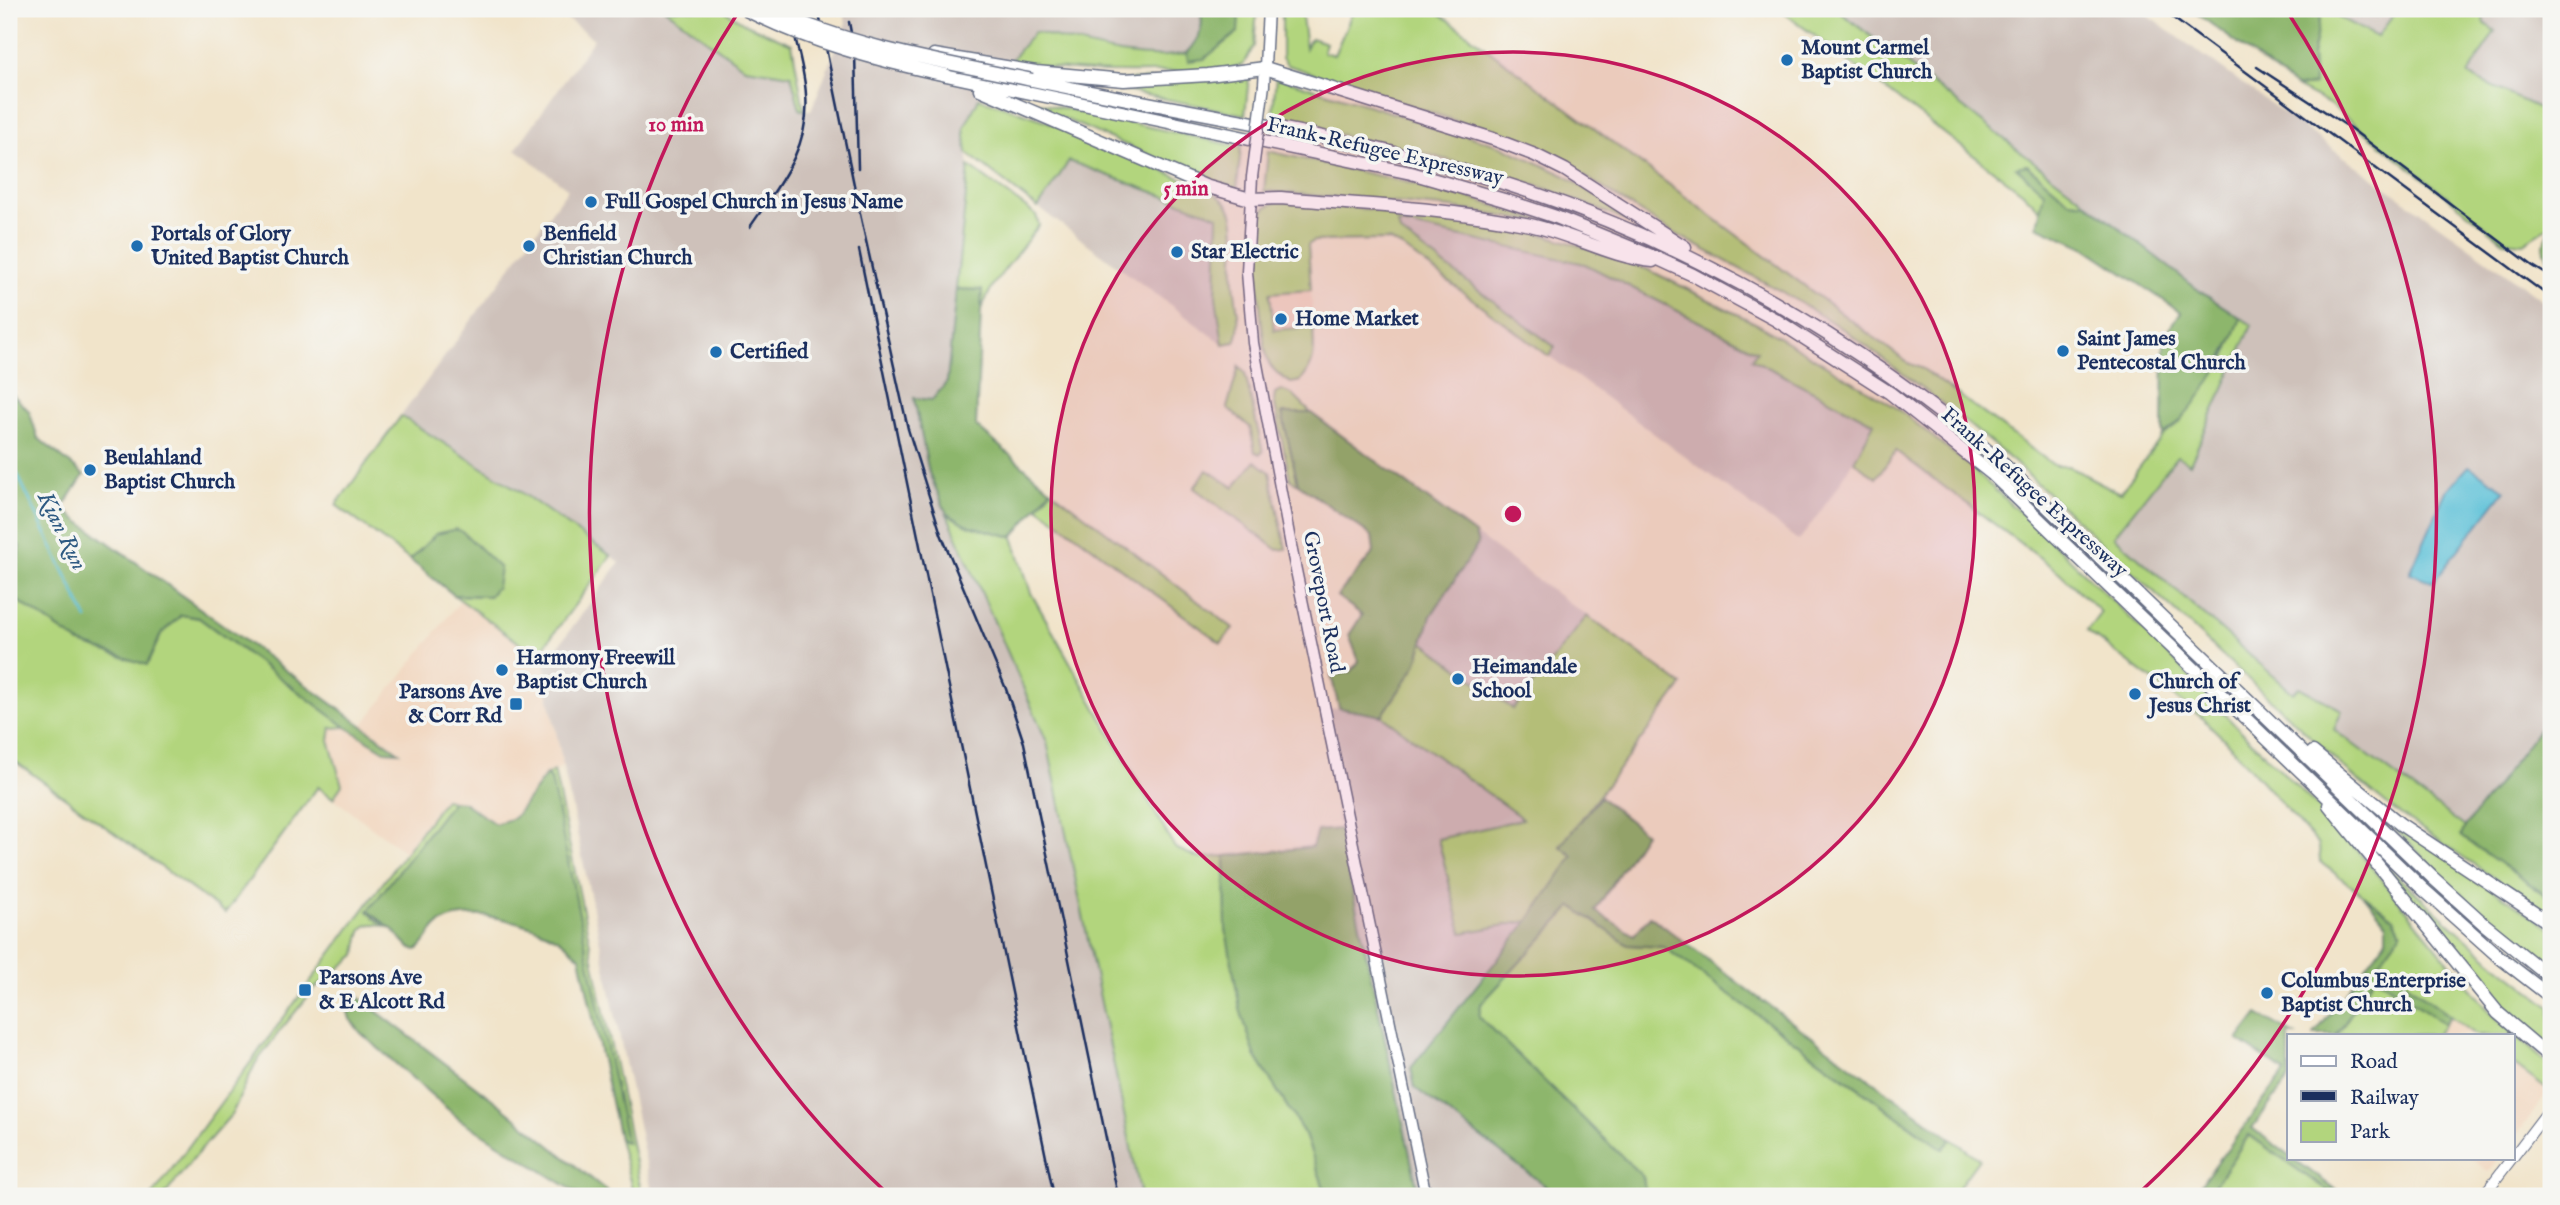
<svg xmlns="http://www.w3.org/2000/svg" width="2560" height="1205" font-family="'IM FELL English',serif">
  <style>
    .built { fill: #f1d5bd }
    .industrial { fill: #cec1ba }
    .green { fill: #b2d57d; stroke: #66826e; stroke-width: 2 }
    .forest { fill: #8db66c; stroke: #547265; stroke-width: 2 }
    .water { fill: #59bfd7; stroke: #3a779a; stroke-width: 2 }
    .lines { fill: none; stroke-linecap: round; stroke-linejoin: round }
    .stream { stroke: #59bfd7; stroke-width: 2.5 }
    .secondary-casing { stroke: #666e84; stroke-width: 12 }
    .primary-casing { stroke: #666e84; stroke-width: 13 }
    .motorway-casing { stroke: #666e84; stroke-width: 15 }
    .secondary { stroke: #fff; stroke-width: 10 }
    .primary { stroke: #fff; stroke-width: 10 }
    .motorway { stroke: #fff; stroke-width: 12 }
    .rail { stroke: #1b2f5e; stroke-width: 2.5 }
    .primary-bridge-casing { stroke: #666e84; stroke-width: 13; stroke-linecap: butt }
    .motorway-bridge-casing { stroke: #666e84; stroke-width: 15; stroke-linecap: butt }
    .primary-bridge { stroke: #fff; stroke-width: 10 }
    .motorway-bridge { stroke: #fff; stroke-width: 12 }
    .ring { fill: none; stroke: #c2185b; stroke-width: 3.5 }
    .poi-dot { fill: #1f6fb2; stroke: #f6f6f2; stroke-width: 2.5 }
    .labels { text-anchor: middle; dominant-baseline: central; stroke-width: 7; stroke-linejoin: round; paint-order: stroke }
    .poi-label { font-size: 21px; font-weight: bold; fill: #1b2f5e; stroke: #f6f6f2; text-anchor: start }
    .street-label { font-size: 21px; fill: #1b2f5e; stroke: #f6f6f2 }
    .water-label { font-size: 23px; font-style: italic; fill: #2e5a82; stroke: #f6f6f2 }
    .centre { fill: #c2185b; stroke: #f6f6f2; stroke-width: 3.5 }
    .ring-label { font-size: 21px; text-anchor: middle; font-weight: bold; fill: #c2185b; stroke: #f6f6f2; stroke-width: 7; stroke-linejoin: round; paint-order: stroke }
  </style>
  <rect width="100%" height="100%" fill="#f6f6f2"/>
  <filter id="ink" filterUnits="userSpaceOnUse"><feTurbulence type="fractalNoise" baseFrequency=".0143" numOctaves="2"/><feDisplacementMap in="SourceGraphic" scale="14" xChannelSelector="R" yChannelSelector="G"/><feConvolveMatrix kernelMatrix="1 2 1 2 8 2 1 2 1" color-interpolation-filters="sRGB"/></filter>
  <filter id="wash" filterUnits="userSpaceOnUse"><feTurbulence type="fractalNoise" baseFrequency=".00686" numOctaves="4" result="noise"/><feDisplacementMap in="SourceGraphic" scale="28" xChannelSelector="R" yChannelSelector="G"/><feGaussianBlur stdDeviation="1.57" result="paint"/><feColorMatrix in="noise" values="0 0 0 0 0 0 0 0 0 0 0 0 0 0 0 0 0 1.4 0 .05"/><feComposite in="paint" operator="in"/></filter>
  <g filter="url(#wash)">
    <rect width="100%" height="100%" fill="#f1e4ca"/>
    <!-- built -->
    <path class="built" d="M1311 290 1313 327 1274 330 1270 293Z
      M461 600 546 663 545 679 563 766 546 775 514 818 494 824 463 802 445 800 406 853 333 798 342 785 329 740 331 728 346 727 385 751 398 752 362 726Z
      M2450 1016 2475 1035H2436Z
      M2513 1064 2549 1091 2513 1140Z
      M2470 1158H2499L2489 1172Z"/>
    <!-- industrial -->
    <path class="industrial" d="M553 9H665L745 68 791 75 800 110H811L846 24 844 9H1199L1203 18 1198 43 1187 53 1175 55 1130 56 1034 32 979 98 964 128 969 166 947 382 932 400 914 398 929 473 1047 742 1141 1196H653L545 679 546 663 620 562 521 492 401 416 568 189 516 149 594 39Z
      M1836 9H2139L2551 306V713L2465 827 2334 729 2341 710 2293 694 2114 535 2177 455 2189 464 2252 325 2201 292Z
      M2321 9H2398L2377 37Z
      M2486 9H2551V114L2468 75 2495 31 2483 22Z
      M1069 161 1219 216 1216 297 1223 344 1039 208Z
      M1397 223 1584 264 1758 351 1752 359 1874 423 1836 490 1799 541 1549 356 1555 347 1399 232Z
      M1475 534 1587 616 1513 709 1423 642 1431 616 1478 544Z
      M1339 708 1382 716 1524 820 1462 933 1528 921 1411 1069 1415 1088 1559 1196H1419L1339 829 1320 710Z"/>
    <!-- green -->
    <path class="green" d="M665 9H722L744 23 792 44 804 110H800L791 75 745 68Z
      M1217 9H1257L1254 46 1243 65 1228 69C1154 73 1082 76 1010 61L1034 32C1084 44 1136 64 1187 53L1188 61Z
      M1282 9H1301L1306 48 1311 38 1326 43 1323 52 1334 55 1354 9H1434L1908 363 1923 369 2055 466H2068L2120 493 2163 436 2179 423 2225 358 2241 318 2252 325 2190 464 2177 456 2114 536 2293 693 2299 687 2342 710 2334 730 2465 827 2462 836 2551 899V917L2390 807 2355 778 2014 462 1956 414 1846 331 1779 290 1663 227 1561 161 1528 145 1287 65 1282 58Z
      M1779 9H1836L2087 203 2069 201 2027 165 2017 167 2045 192 2041 211 2022 192Z
      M2322 9 2377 37 2398 9H2486L2483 22 2495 31 2468 75 2551 114V223L2549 226 2523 243 2504 241 2329 104 2296 87 2314 85 2312 55Z
      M1239 76 1249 77 1245 115 1096 85 1097 81Z
      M1276 77 1501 146 1564 175 1634 220 1632 223 1539 186 1419 152 1272 120Z
      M979 98 1044 120 1213 192C1223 199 1230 204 1233 217 1238 237 1232 261 1234 282 1235 301 1243 325 1235 342L1223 344 1216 297 1218 216 1069 161 1038 208 967 153 964 128Z
      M1031 101 1241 147 1237 189 1199 176 1029 104Z
      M1268 151 1459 194 1555 225 1452 208 1264 191Z
      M969 166 1036 215 1039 225 993 285 981 309 982 290 956 289Z
      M1278 201 1467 218 1521 227 1584 247 1649 270 1757 324 1897 408 1968 465 2052 542 2181 667 2215 705 2340 829 2490 1012 2550 1066 2551 1082 2549 1091 2513 1064V1035H2475L2379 962 2400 933 2394 918 2320 862 2319 845 2224 739 2201 717 2087 631 2101 612 2059 572 1896 451 1876 478 1854 461 1874 423 1752 359 1757 351 1585 264 1398 223 1400 232 1555 347 1549 356 1402 247 1388 240 1314 241 1308 245 1311 290 1270 293 1274 330 1313 327C1314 352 1317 360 1301 381L1291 383C1284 378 1275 373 1270 365 1260 348 1252 224 1264 209 1267 206 1274 203 1278 201Z
      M1239 366 1245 373 1263 452 1260 454 1255 452 1250 427 1227 408Z
      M1281 390 1292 394 1311 413H1282L1298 484 1290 479 1274 400 1275 393Z
      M401 416 521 492 611 556 537 656 454 595 489 596 436 534 410 560 336 505Z
      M1255 461 1270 472 1286 549 1278 550 1194 488 1207 470 1234 487Z
      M1051 490 1233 628 1221 643 1038 507Z
      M947 514 970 526 1013 537 1031 593 1175 848 1198 858 1225 856 1226 930 1255 1055 1305 1135 1327 1196H1141L1047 742Z
      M11 596 80 643 147 664 161 634 182 615 199 618 346 727 331 728 329 740 342 785 333 798 318 787 225 913 9 757V597Z
      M1587 616 1682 685 1561 846 1574 856 1528 921 1462 933 1438 839 1523 819 1382 716 1416 665 1423 642 1513 709Z
      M554 771 642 1196H634L619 1139 626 1142 551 779 546 775Z
      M445 799 453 801 368 911 375 919 391 928C362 917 360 928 356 955L314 989 282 1028 255 1064 232 1114 196 1155 164 1196H152Z
      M2373 807 2551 929V968L2512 938 2455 889Z
      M2389 869 2484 954 2551 1007V1051L2507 1014 2485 990 2387 871Z
      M1572 906 1628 945 1664 947 1942 1149 1952 1139 1979 1159 1952 1196H1646L1643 1177 1479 1017 1481 1004Z
      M2375 976 2445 1024 2436 1035H2337Z
      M2249 1135 2335 1196H2207Z"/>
    <!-- forest -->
    <path class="forest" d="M1199 9H1217L1239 17 1238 32 1204 59 1188 61 1187 53C1199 41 1206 25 1199 9Z
      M2191 9H2322L2312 55 2314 85 2296 87Z
      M2027 165 2069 201 2087 203 2201 292 2241 318C2224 361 2200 408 2163 436L2164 337 2181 312 2084 247 2037 226 2044 192 2016 167Z
      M2551 223V266L2543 247Z
      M956 289 982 290 976 426 1051 490 1013 537 970 526 947 514 929 473 914 398 932 400 947 382Z
      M9 391 29 411 38 438 84 475 62 509 399 752 385 751 346 727 199 618 181 615 161 634 147 665 80 643 11 596 20 546 9 538Z
      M1282 413H1311L1475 534 1478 544 1431 616 1416 665 1382 716 1339 708 1331 675 1351 672 1359 661 1349 635 1362 615 1337 596 1374 552 1372 536 1298 484Z
      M456 529 463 532 500 568 497 587 489 596 454 595 410 560 436 534Z
      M2551 713V899L2461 836 2465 827Z
      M546 775 551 779 627 1143 619 1139 580 957C573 951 566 944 559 939 531 923 471 906 442 922 430 928 428 943 417 950L410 948 391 928 368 911 453 801 463 802 495 824 514 818Z
      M1600 797 1645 833 1595 911 1634 935 1650 916 1753 994 1952 1139 1943 1149 1664 947 1628 945 1572 906 1481 1004 1479 1017 1643 1177 1646 1196H1559L1415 1088 1411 1068 1528 921 1573 856 1560 846Z
      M1339 829 1419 1196H1327L1305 1135 1255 1055 1240 1009 1226 930 1225 856 1312 847 1317 831Z
      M2364 895 2394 918 2401 932 2379 962 2450 1016 2445 1024 2375 976 2337 1035H2314L2387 939V924Z
      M351 996 359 998 500 1105 613 1196H582L459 1119 361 1033 350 1019 346 1004Z
      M2258 1014 2295 1035H2289V1079L2252 1128 2344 1196H2335L2249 1135 2207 1196H2192L2285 1072 2238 1040Z"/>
    <!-- water -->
    <path class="water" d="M2469 466 2505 490 2433 582 2410 573 2446 491Z"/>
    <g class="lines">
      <!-- stream -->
      <path class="stream" d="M9 457 87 619"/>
    </g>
  </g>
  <g filter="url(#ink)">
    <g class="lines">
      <!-- secondary casing -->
      <g class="secondary-casing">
        <path id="secondary" d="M2513 1157 2551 1107
          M2483 1196 2512 1158"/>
      </g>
      <!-- primary casing -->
      <g class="primary-casing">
        <path id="primary" d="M1264 85 1268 9
          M1252 177 1247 272 1253 343 1293 556 1426 1196"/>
      </g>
      <!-- motorway casing -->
      <g class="motorway-casing">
        <path id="motorway" d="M934 55 1036 72 1124 80 1208 75 1265 68 1493 139 1535 155 1565 170 1685 247
          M946 75 1411 173 1504 200 1556 217 1654 257 1693 275 1776 320 1890 393 1992 474 2424 890 2498 956 2551 997
          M1032 80C1172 110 1315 130 1453 168 1656 224 1841 326 2001 462L2432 877 2484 924 2551 978
          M980 89 1205 186 1250 199 1281 198C1362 205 1445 208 1525 224 1569 232 1609 257 1653 261
          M2313 752 2400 824 2551 924
          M2329 805 2498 1013 2551 1058"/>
      </g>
      <!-- secondary -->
      <use href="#secondary" class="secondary"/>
      <!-- primary -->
      <use href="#primary" class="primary"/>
      <!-- motorway -->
      <use href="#motorway" class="motorway"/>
      <!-- rail -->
      <path class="rail" d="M818 9 860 214 908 429 941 534 1006 689 1024 743 1118 1196
        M2161 9 2551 298
        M849 22 855 54 858 168
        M2257 67 2350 128 2533 266 2551 277
        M750 227C778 186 811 147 806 95 805 75 799 55 795 36
        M859 250 1054 1196"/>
      <!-- primary-bridge casing -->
      <g class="primary-bridge-casing">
        <path id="primary-bridge" d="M1252 177 1264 85"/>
      </g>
      <!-- motorway-bridge casing -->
      <g class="motorway-bridge-casing">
        <path id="motorway-bridge" d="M769 9C852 47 943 62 1032 80
          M746 10C810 42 876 60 946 75"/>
      </g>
      <!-- primary-bridge -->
      <use href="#primary-bridge" class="primary-bridge"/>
      <!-- motorway-bridge -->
      <use href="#motorway-bridge" class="motorway-bridge"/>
    </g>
  </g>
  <!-- distance rings -->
  <circle cx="1513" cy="514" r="462" fill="#c2185b" fill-opacity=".12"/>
  <g class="ring">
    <circle cx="1513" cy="514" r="462"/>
    <path d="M889 1195A923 923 0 0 1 739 11M2287 11A923 923 0 0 1 2137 1195"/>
  </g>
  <!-- markers -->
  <g class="poi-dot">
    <circle cx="1787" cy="60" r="7"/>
    <circle cx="591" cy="202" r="7"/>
    <circle cx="137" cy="246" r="7"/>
    <circle cx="529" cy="246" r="7"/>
    <circle cx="1177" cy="252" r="7"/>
    <circle cx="1281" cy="319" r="7"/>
    <circle cx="2063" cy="351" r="7"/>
    <circle cx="716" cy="352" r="7"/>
    <circle cx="90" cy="470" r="7"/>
    <circle cx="502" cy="670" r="7"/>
    <circle cx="1458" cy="679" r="7"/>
    <circle cx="2135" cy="694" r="7"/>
    <rect x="509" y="697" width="14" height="14" rx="3.5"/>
    <rect x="298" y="983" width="14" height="14" rx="3.5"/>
    <circle cx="2267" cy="993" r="7"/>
  </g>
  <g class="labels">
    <!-- poi labels -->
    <g class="poi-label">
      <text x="1801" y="48">Mount Carmel<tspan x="1801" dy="24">Baptist Church</tspan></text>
      <text x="605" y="202">Full Gospel Church in Jesus Name</text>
      <text x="151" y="234">Portals of Glory<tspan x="151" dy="24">United Baptist Church</tspan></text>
      <text x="543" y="234">Benfield<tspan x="543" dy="24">Christian Church</tspan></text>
      <text x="1191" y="252">Star Electric</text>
      <text x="1295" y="319">Home Market</text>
      <text x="2077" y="339">Saint James<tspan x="2077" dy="24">Pentecostal Church</tspan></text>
      <text x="730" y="352">Certified</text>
      <text x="104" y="458">Beulahland<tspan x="104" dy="24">Baptist Church</tspan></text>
      <text x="516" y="658">Harmony Freewill<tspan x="516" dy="24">Baptist Church</tspan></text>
      <text x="1472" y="667">Heimandale<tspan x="1472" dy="24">School</tspan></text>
      <text x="2149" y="682">Church of<tspan x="2149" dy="24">Jesus Christ</tspan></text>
      <text x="502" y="692" text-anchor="end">Parsons Ave<tspan x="502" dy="24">&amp; Corr Rd</tspan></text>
      <text x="319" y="978">Parsons Ave<tspan x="319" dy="24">&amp; E Alcott Rd</tspan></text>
      <text x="2281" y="981">Columbus Enterprise<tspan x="2281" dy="24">Baptist Church</tspan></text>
    </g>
    <!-- street labels -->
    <g class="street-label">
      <text transform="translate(1385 152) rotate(13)">Frank-Refugee Expressway</text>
      <text transform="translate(2034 493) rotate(42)">Frank-Refugee Expressway</text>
      <text transform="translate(1323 602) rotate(79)">Groveport Road</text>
    </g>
    <!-- water labels -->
    <g class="water-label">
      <text transform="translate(62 531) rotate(64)">Kian Run</text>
    </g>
  </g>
  <circle cx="1513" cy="514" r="10" class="centre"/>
  <g class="ring-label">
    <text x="676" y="131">10 min</text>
    <text x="1186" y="195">5 min</text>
  </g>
  <!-- margin -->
  <rect width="2560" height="1205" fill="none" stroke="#f6f6f2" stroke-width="35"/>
  <!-- legend -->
  <rect x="2287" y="1034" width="228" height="126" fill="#f6f6f2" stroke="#9ea6b7" stroke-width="2"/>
  <rect x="2301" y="1056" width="35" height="10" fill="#ffffff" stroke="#9ea6b7" stroke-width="2"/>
  <text x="2350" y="1068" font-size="21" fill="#1b2f5e">Road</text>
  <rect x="2301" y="1091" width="35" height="10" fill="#1b2f5e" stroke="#9ea6b7" stroke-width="2"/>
  <text x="2350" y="1104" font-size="21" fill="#1b2f5e">Railway</text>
  <rect x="2301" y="1121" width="35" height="21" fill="#b2d57d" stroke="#9ea6b7" stroke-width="2"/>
  <text x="2350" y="1138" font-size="21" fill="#1b2f5e">Park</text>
</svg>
